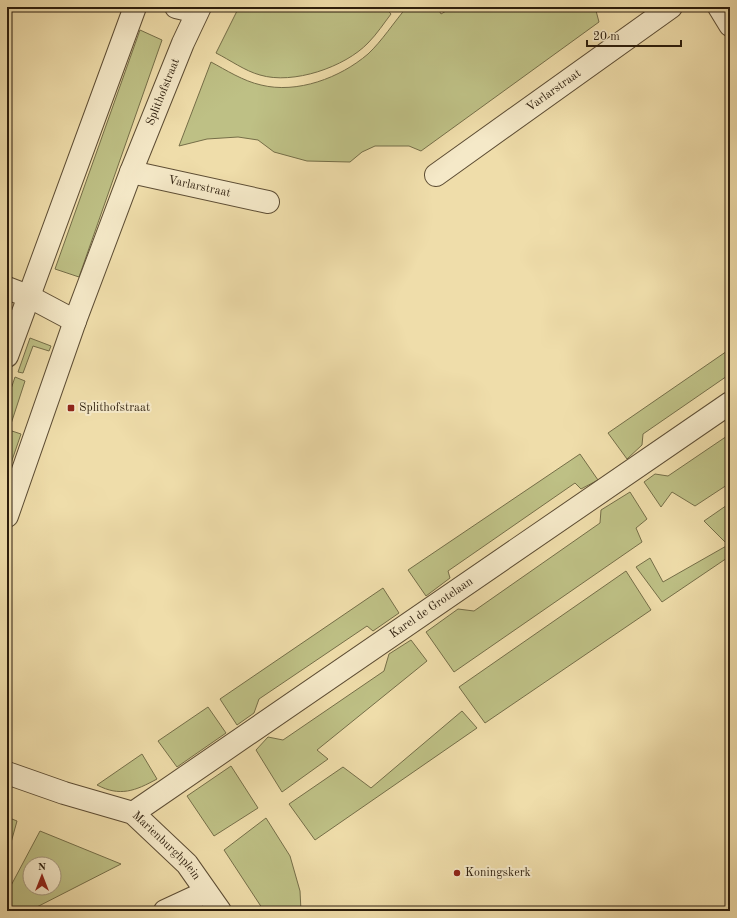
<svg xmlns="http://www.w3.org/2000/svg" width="737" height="918" font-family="'Old Standard TT',serif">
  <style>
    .green { fill: #bec085; stroke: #756e48; fill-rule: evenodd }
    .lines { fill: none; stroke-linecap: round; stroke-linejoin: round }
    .street-casing { stroke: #5d4d34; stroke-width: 24 }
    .street { stroke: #f5e9c8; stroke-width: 22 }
    .poi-dot { fill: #8f2418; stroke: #f5e9c8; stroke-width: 1.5 }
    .labels { text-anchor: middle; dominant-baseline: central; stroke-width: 4; stroke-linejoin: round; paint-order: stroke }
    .street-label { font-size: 12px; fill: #2c1d0c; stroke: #f5e9c8 }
    .poi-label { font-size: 12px; fill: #2c1d0c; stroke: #f5e9c8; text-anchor: start }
  </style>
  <rect width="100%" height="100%" fill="#efddaa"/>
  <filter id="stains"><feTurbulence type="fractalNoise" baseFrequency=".005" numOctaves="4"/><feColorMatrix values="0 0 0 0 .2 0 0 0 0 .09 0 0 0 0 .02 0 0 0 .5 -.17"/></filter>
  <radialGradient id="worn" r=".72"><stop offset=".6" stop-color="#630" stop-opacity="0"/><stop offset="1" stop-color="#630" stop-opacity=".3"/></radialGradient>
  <!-- green -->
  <path class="green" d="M239 7H385L391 14C384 23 377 34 368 43 345 67 293 85 260 75 245 71 230 60 216 53Z
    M407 7H437L441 14 453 7H595L599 22 421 151 409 146H375L362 152 350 162 307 161 274 152 258 140 238 137 207 139 179 146 211 62C226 70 243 81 261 85 297 94 340 78 368 54 382 41 394 22 407 7Z
    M140 30 162 40 79 277 55 269Z
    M30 338 51 346 49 351 33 346 23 373 18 372Z
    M730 349V374L643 434 642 445 627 459 608 433Z
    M15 377 25 381 9 430 21 434 7 475V401Z
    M730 434V483L695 506 672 492 661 507 644 482 655 474 668 476Z
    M580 454 598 480 581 489 575 483 448 571 450 578 426 596 408 570Z
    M630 492 647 519 636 528 642 542 454 672 426 632 458 609 474 611 600 523 601 510Z
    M730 503V556L662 602 636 567 650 558 663 582 728 545 704 521Z
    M626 571 651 610 485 723 459 687Z
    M383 588 399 613 373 631 367 626 259 699 254 713 237 725 220 699Z
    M411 640 427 661 317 750 328 759 282 792 256 750 268 737 283 740 384 671 389 654Z
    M208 707 226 733 177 767 158 741Z
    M462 711 477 728 315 840 289 804 343 767 371 788Z
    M142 754 157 779C135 791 120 797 97 785Z
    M231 766 258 808 214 836 187 796Z
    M7 817 17 821 7 857Z
    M266 818 290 856 300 891 301 911H264L224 850Z
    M40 831 121 864 29 911H7V893ZM30 864H54V888H30Z"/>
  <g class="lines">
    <!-- street casing -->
    <g class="street-casing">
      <g id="street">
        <path d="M176 7 197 12"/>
        <path d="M719 7 730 25"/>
        <path id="s1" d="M131 172 268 202"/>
        <path id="s2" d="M436 175 671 7"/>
        <path d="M7 288 28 296 75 321"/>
        <path d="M7 356 135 7"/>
        <path id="s3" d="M7 516 75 321 131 172 183 43 200 7"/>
        <path id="s4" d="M7 773 64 793 133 813 187 864 220 911"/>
        <path id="s5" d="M133 813 730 403"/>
        <path d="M165 911 206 892"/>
      </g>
    </g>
    <!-- street -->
    <use href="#street" class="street"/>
  </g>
  <!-- markers -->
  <g class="poi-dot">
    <rect x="67" y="404" width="8" height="8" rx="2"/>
    <circle cx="457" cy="873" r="4"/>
  </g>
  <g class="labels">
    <!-- street labels -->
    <g class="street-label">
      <text stroke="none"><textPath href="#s2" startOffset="145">Varlarstraat</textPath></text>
      <text stroke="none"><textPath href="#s3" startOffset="452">Splithofstraat</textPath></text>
      <text stroke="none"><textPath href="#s1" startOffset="70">Varlarstraat</textPath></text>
      <text stroke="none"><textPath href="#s5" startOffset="362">Karel de Grotelaan</textPath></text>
      <text stroke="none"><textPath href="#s4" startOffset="179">Marienburghplein</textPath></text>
    </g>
    <!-- poi labels -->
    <g class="poi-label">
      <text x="79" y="408">Splithofstraat</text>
      <text x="465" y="873">Koningskerk</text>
    </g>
  </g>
  <!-- margin -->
  <rect width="737" height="918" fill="none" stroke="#efddaa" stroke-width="24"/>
  <rect x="8" y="8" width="721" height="902" fill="none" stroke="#2c1d0c" stroke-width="2"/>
  <rect x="12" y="12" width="713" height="894" fill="none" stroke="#2c1d0c"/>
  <!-- north arrow -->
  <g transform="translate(42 876)"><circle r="19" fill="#f5e9c8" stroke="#a5977d"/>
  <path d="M0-3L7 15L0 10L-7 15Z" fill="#8f2418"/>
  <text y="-6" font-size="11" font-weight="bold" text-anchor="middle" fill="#2c1d0c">N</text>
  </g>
  <!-- scale -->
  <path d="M587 40v6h94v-6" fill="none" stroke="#2c1d0c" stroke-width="2"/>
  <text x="593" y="40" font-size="12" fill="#2c1d0c" stroke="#f5e9c8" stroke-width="3" paint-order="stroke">20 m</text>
  <rect width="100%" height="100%" filter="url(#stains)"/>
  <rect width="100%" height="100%" fill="url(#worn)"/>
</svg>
